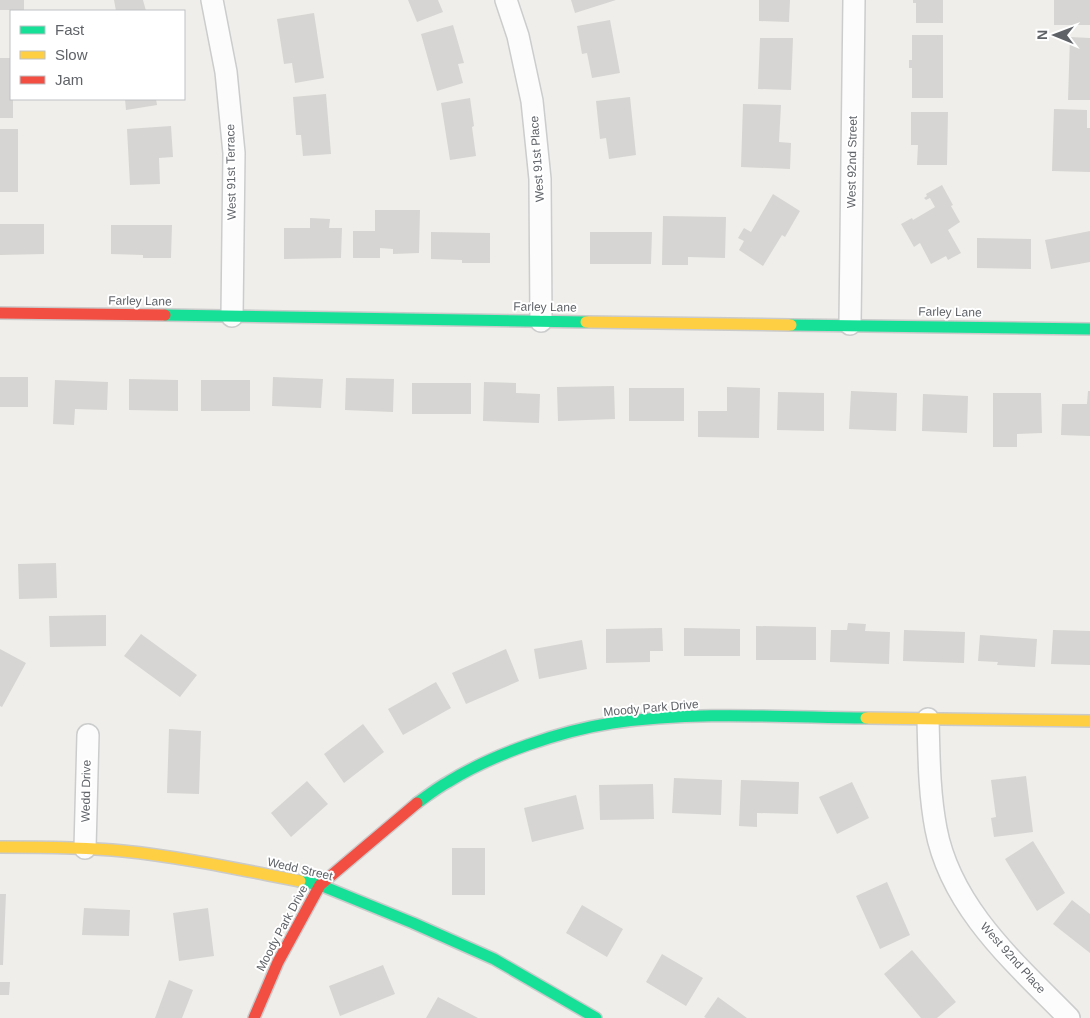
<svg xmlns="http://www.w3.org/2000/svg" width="1090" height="1018" font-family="Arial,sans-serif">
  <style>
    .building { fill: #d6d5d3 }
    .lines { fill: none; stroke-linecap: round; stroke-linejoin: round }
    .street-casing { stroke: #cbcccc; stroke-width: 24 }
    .fast-casing { stroke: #cacacb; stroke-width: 14 }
    .slow-casing { stroke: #cacacb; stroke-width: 14 }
    .jam-casing { stroke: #cacacb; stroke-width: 14 }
    .street { stroke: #fdfcfc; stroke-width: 21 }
    .fast { stroke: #16e098; stroke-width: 11 }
    .slow { stroke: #ffcf43; stroke-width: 11 }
    .jam { stroke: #f24e42; stroke-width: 11 }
    .labels { text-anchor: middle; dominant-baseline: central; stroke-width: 4; stroke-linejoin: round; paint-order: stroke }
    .street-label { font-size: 12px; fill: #5f6368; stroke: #fff }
  </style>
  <rect width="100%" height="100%" fill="#efeeea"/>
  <!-- building -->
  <path class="building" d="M0 0H24V10H0Z
    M114 0H143L146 11H116Z
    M408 0H438L443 12 417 22Z
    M571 0H616L575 13Z
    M759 0H790L789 22 759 21Z
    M913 0H943V23H916V3H913Z
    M1054 0H1090V25H1054Z
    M314 13 324 78 295 83 292 63 284 64 277 19Z
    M610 20 620 73 592 78 587 53 582 54 577 26Z
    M453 25 464 63 458 64 463 83 437 91 421 34Z
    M912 35H943V98H912V68H909V60H912Z
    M1070 37 1090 38V100H1068Z
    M760 38H793L791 90 758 89Z
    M0 58H11V99H13V118H0Z
    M326 94 331 154 303 156 301 135H296L293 97Z
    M630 97 636 155 609 159 606 138 600 139 596 101Z
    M470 98 474 126 472 127 476 156 450 160 441 103Z
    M125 99H156L157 105 126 110Z
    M743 104 781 105 779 142 791 143 790 169 741 167Z
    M1054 109 1087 110V128H1090V172L1052 171Z
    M911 112H948L947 165H917L918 145H911Z
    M171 126 173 157 159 158 160 184 130 185 127 129Z
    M0 129H18V192H0Z
    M942 185 953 205 951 206 960 222 948 230 961 253 948 260 946 256 931 264 920 243 914 247 901 224 912 218 913 220 935 207 930 198 926 200 924 198 927 196 926 194Z
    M773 194 800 211 785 237 782 235 763 266 739 250 744 241 738 238 744 228 751 232Z
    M375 210H420L419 253 393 254V249L380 248V258H353V231H375Z
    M663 216 726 217 725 258 688 257V265H662Z
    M310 218 330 219 329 228H342L341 258 284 259V228H310Z
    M0 224H44V254L0 255Z
    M111 225H172L171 258H143V255L111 254Z
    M1090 231V262L1051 269 1045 240Z
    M431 232 490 233V263H462V260L431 259Z
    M590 232H652L651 264H590Z
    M977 238 1031 239V269L977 268Z
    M0 377H28V407H0Z
    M273 377 323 379 321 408 272 406Z
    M346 378 394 379 393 412 345 410Z
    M129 379 178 380V411L129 410Z
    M55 380 108 382 107 410 75 409 74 425 53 424Z
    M201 380H250V411H201Z
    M484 382 516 383V393L540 394 539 423 483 421Z
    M412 383H471V414H412Z
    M614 386 615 419 558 421 557 387Z
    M727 387 760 388 759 438 698 437V411H727Z
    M629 388H684V421H629Z
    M851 391 897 393 896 431 849 429Z
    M1088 391H1090V436L1061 435 1062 404H1087Z
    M778 392 824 393V431L777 430Z
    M993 393H1041L1042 433 1017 434V447H993Z
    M923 394 968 396 967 433 922 431Z
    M56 563 57 598 19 599 18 564Z
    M106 615V646L50 647 49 616Z
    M848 623 866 624 865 631 890 632 889 664 830 662 831 630H847Z
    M756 626 816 627V660H756Z
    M662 628 663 651H650V662L606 663V629Z
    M684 628 740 629V656H684Z
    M904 630 965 632 964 663 903 661Z
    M1053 630 1090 631V665L1051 664Z
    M141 634 197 675 180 697 124 656Z
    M980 635 1037 639 1035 667 997 665 998 662 978 661Z
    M582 640 587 669 539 679 534 649Z
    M0 649 26 663 2 707 0 706Z
    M506 649 519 681 466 704 452 673Z
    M436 682 451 708 403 735 388 709Z
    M363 724 384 752 344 783 324 754Z
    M169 729 201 731 199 794 167 793Z
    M1026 776 1033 832 994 837 991 818 996 817 991 780Z
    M674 778 722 780 721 815 672 813Z
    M741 780 799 782 798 814 757 813V827L739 826Z
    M307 781 328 804 291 837 271 813Z
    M852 782 869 818 837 834 819 797Z
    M653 784 654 819 600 820 599 785Z
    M576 795 584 829 532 842 524 808Z
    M1033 841 1065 893 1037 911 1005 859Z
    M452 848H485V895H452Z
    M887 882 910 935 880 949 856 896Z
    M0 894H6L3 965H0Z
    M1072 900 1090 914V953L1053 924Z
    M582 905 623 929 607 957 566 933Z
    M84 908 130 910 129 936 82 935Z
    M208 908 214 956 179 961 173 913Z
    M912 950 956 1002 937 1018H921L884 974Z
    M662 954 703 978 686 1006 646 982Z
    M383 965 395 994 340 1016 329 986Z
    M169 980 193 990 182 1018H155Z
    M0 982H10L9 995H0Z
    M438 997 478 1018H426Z
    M718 997 747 1018H706L704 1017Z"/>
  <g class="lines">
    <!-- street casing -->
    <g class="street-casing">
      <path id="street" d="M212 0 226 72 234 153 232 316
        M506 0 518 36 532 101 540 179 541 321
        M850 324 854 0
        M928 719C929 756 929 792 936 829 951 908 1015 963 1069 1018
        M85 848 88 735"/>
    </g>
    <!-- fast casing -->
    <g class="fast-casing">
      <path id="fast" d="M165 315 586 322
        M791 325 1090 329
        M417 803C427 796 437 788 448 782 493 754 560 731 612 723 696 711 782 717 866 718
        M300 881 320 885 413 923 494 959 596 1018"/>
    </g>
    <!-- slow casing -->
    <g class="slow-casing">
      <path id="slow" d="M586 322 791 325
        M866 718 1090 721
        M0 847C41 847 82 847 123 851 182 857 242 870 300 881"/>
    </g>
    <!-- jam casing -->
    <g class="jam-casing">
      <path id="jam" d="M0 313 165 315
        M254 1018 278 962 320 885 417 803"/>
    </g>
    <!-- street -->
    <use href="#street" class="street"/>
    <!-- fast -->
    <use href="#fast" class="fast"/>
    <!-- slow -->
    <use href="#slow" class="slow"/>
    <!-- jam -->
    <use href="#jam" class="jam"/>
  </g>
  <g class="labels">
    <!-- street labels -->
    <g class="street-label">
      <text transform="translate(537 159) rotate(-94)">West 91st Place</text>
      <text transform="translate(852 162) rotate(-89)">West 92nd Street</text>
      <text transform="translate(231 172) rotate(-91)">West 91st Terrace</text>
      <text transform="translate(140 301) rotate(1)">Farley Lane</text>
      <text transform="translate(545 307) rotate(1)">Farley Lane</text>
      <text transform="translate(950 312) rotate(1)">Farley Lane</text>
      <text transform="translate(651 708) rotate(-5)">Moody Park Drive</text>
      <text transform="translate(86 791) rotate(-89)">Wedd Drive</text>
      <text transform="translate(300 869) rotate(13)">Wedd Street</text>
      <text transform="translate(282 928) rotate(-62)">Moody Park Drive</text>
      <text transform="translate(1013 958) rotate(48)">West 92nd Place</text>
    </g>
  </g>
  <!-- legend -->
  <rect x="10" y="10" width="175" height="90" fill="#ffffff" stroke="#bfc1c3"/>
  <rect x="20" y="26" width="25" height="8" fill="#16e098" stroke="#bfc1c3"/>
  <text x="55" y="35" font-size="15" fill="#5f6368">Fast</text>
  <rect x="20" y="51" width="25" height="8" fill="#ffcf43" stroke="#bfc1c3"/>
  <text x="55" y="60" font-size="15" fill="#5f6368">Slow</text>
  <rect x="20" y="76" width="25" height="8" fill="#f24e42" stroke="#bfc1c3"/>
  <text x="55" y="85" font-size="15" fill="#5f6368">Jam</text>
  <!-- north arrow -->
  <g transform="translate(1055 35) rotate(271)" stroke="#ffffff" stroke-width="4" paint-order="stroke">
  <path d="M0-4L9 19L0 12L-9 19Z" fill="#5f6368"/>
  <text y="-8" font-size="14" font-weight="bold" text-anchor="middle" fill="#5f6368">N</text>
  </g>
</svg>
